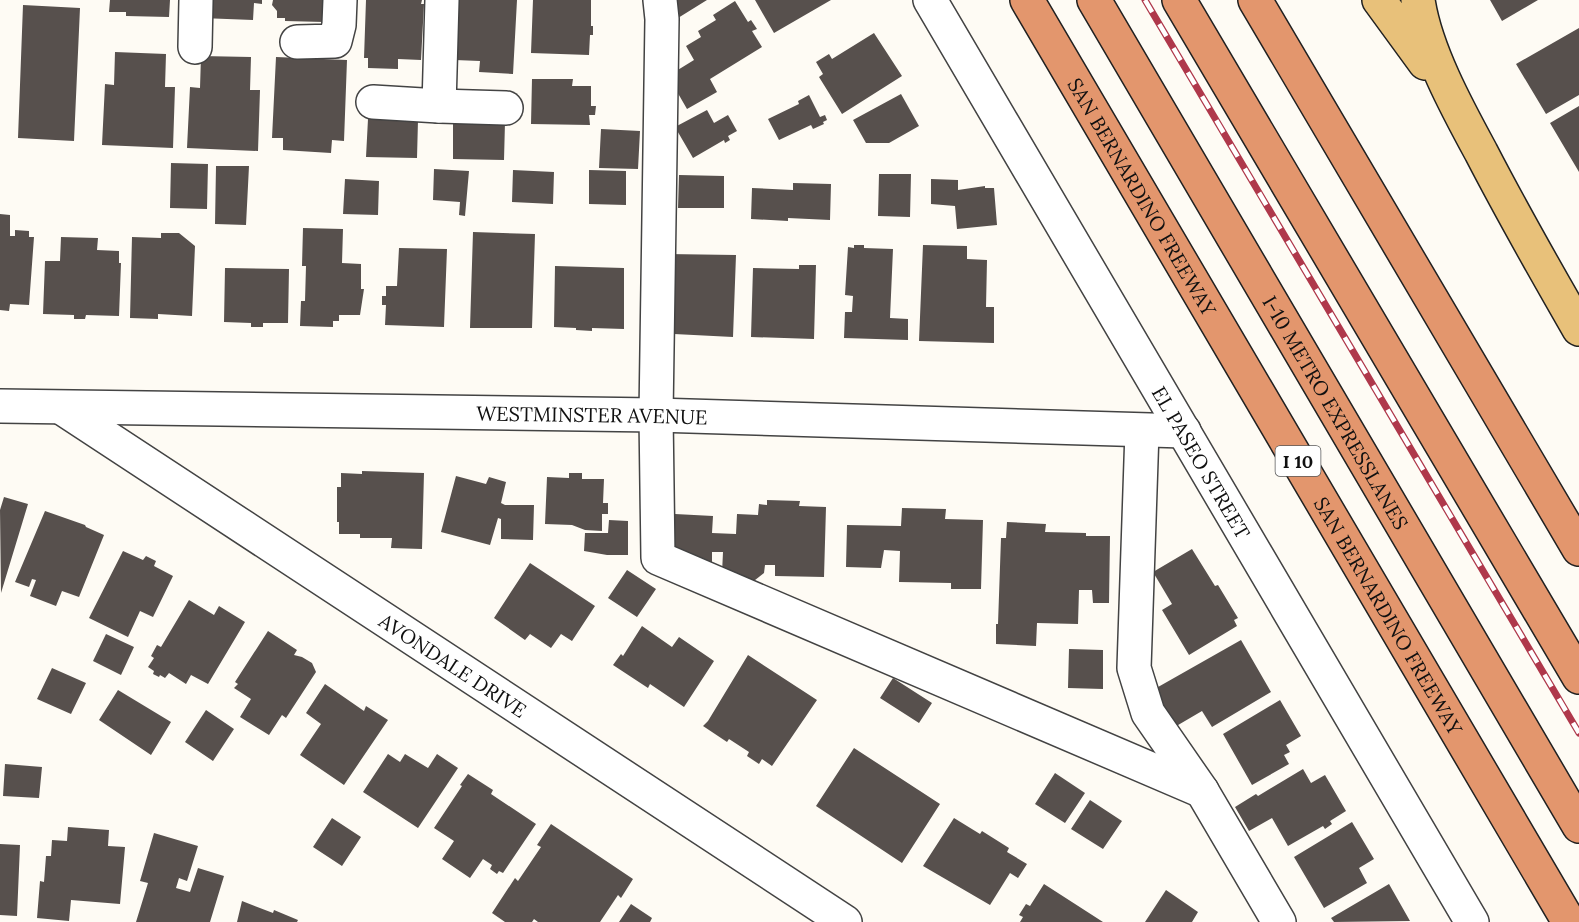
<svg xmlns="http://www.w3.org/2000/svg" width="1579" height="922" font-family="Lora,serif">
  <style>
    .building { fill: #57504d }
    .lines { fill: none; stroke-linecap: round; stroke-linejoin: round }
    .minor-casing { stroke: #434343; stroke-width: 36 }
    .major-casing { stroke: #212121; stroke-width: 36 }
    .highway-casing { stroke: #212121; stroke-width: 36 }
    .minor { stroke: #fff; stroke-width: 33 }
    .major { stroke: #e8c17a; stroke-width: 33 }
    .highway { stroke: #e3966d; stroke-width: 33 }
    .rail-casing { stroke: #af384b; stroke-width: 7 }
    .rail { stroke: #fff; stroke-width: 4.5; stroke-dasharray: 14; stroke-linecap: butt }
    .labels { text-anchor: middle; dominant-baseline: central; stroke-width: 6; stroke-linejoin: round; paint-order: stroke }
    .shield { fill: #fff; stroke: #585858; stroke-width: 1.5 }
    .shield-label { font-size: 18px; font-weight: bold; fill: #101010 }
    .street-label { font-size: 20px; fill: #101010; stroke: #fff }
  </style>
  <rect width="100%" height="100%" fill="#fefbf4"/>
  <!-- building -->
  <path class="building" d="M110 0H170L169 17 126 16V12H109Z
    M202 0H262V4L254 3 253 20 201 18Z
    M273 0H324V22L285 21V18H277V11L272 5Z
    M366 0H422L421 4H424L421 60 398 59V69L368 68V58H364Z
    M458 0H517L513 74 479 72 480 61 455 60Z
    M533 0H591V26H593V35H590L589 55 531 53Z
    M667 0H707L678 18Z
    M755 0H831L774 33Z
    M1490 0H1538L1502 21Z
    M735 1 748 22 751 20 757 29 752 31 762 47 710 79 717 92 687 109 668 76 694 60 686 46 701 37 698 31 716 20 713 15Z
    M23 5 80 8 74 141 18 138Z
    M1579 28V95L1546 114 1516 64Z
    M874 33 902 76 842 114 819 77 823 74 816 62 829 54 832 59Z
    M115 52 166 54 165 87H175L173 148 102 145 105 84 114 85Z
    M201 56 251 57 250 90H260L258 151 187 148 190 87 200 88Z
    M276 57 347 60 344 141 332 140 331 153 283 150V138H272Z
    M532 79H573L572 86H591V106H596L595 115H589L590 125 531 124Z
    M901 94 919 126 889 143H866L853 120Z
    M809 95 820 117 825 115 827 120 823 122 824 124 813 129 811 125 779 140 768 119 799 104 798 101Z
    M1579 106V172L1550 123Z
    M707 110 714 123 728 115 737 131 728 136 730 140 725 143 724 140 693 158 675 127Z
    M368 119 418 120 417 158 366 157Z
    M453 122H505L504 160 453 159Z
    M601 129 640 131 638 169 599 168Z
    M171 163 208 164 207 209 170 208Z
    M216 166H249L246 225 215 224Z
    M434 169 469 171 465 216 459 215 460 202 433 200Z
    M513 170 554 172 553 204 512 202Z
    M589 170 626 171V205L589 204Z
    M879 174H911L910 217 878 216Z
    M679 175 724 176V208H678Z
    M345 179 379 181 378 215 343 214Z
    M931 179 958 180V190L985 186V188H994L997 225 957 229 955 206 931 204Z
    M793 183 831 184 830 220 788 218V221L751 219 752 188 793 190Z
    M0 214 10 215V236H15V230L29 231V237H34L29 305 10 304 9 311 0 310Z
    M303 228 343 229 342 263 361 264V289H364L360 315H339V321H333V327L300 326 301 301H305L306 266H302Z
    M473 232 535 234 532 328H470Z
    M161 233H179L195 246 192 316 158 314V319L130 318 132 237 161 238Z
    M61 237 98 238 97 250 119 251V263H121L119 316 86 315 85 319H74V315L43 314 45 261H60Z
    M854 245H864V248L893 249 890 318 908 319V340L844 338 845 312H852L853 296 845 295 848 247 854 248Z
    M923 245 967 246V259L987 260 986 307H994V343L919 341Z
    M399 248 447 249 444 327 385 325 386 305H382V296H386V286H397Z
    M667 254 736 255 733 337 674 334Z
    M799 265H816L814 339 751 337 753 268 799 269Z
    M555 266 624 268V329L592 328V331L576 330V328L554 327Z
    M225 268 289 269 288 323H263V327H251V323L224 322Z
    M362 471 424 473 422 549 391 548 392 538H360V534H339V522H337V487H341V473L362 474Z
    M569 473H582V479H604L603 503H608V514H602V531L585 530 572 525 545 524 547 477 569 478Z
    M456 476 486 484 489 477 506 482 501 503 505 505H534L533 540 501 539V519L498 518 490 545 441 532Z
    M4 497 28 504 1 593 0 510Z
    M767 500 800 501 799 506 826 507 824 577 775 576V565H765L764 573 750 584 722 573 723 552H712V573L674 549 675 514 713 516 712 533 736 534 737 514 758 515 759 504 767 505Z
    M902 508 946 509 945 519 983 520 981 589H951V583L899 582 900 551 884 550 881 568 846 567 847 525 901 526Z
    M45 511 85 525 86 527 104 535 79 597 62 591 56 606 30 596 36 580 32 579 29 587 15 582Z
    M609 520 628 521V555H607L584 551 585 533H608Z
    M1007 522 1046 524 1045 532 1086 533V536H1110L1109 603H1093L1092 590H1079L1078 624 1037 623 1036 646 996 644V624H998L1001 538H1006Z
    M1192 549 1215 586 1218 585 1238 618 1234 620 1237 626 1189 655 1162 610 1172 604 1153 572Z
    M123 551 143 560 146 556 156 561 154 566 173 576 153 617 140 611 128 637 89 618Z
    M530 563 595 606 572 641 561 634 551 648 530 634 525 640 494 618Z
    M627 570 656 589 637 617 608 598Z
    M189 600 214 615 219 606 245 622 208 684 191 675 186 684 169 673 165 678 160 675 159 677 153 674 154 671 148 667 154 658 151 656 157 645 161 647Z
    M642 626 672 647 679 637 714 661 684 707 650 684 648 688 613 665 621 654 623 656Z
    M268 631 297 650 294 655 302 657 312 663 316 672 286 718 282 715 269 735 240 717 251 699 234 688 238 684 235 682Z
    M106 634 134 647 121 675 93 661Z
    M1241 640 1271 692 1212 727 1202 711 1173 728 1151 691Z
    M1069 649 1103 650V689L1068 688Z
    M748 655 817 700 772 766 762 759 759 764 747 756 749 752 729 739 727 742 703 726 708 721Z
    M52 668 86 683 71 714 37 699Z
    M893 678 932 703 919 723 880 698Z
    M325 684 364 711 366 706 388 720 344 785 300 755 321 724 306 713Z
    M118 690 171 722 151 755 99 720Z
    M1280 700 1301 736 1286 745 1290 752 1284 755 1289 764 1252 785 1223 734Z
    M206 710 234 729 213 761 185 742Z
    M854 748 940 804 902 863 816 806Z
    M388 754 400 762 405 754 428 768 437 754 458 768 418 828 363 792Z
    M5 764 42 767 39 798 3 796Z
    M1303 769 1311 783 1325 775 1346 811 1330 821 1332 824 1325 829 1323 826 1288 846 1272 818 1249 831 1235 807 1256 794 1258 796Z
    M1055 773 1085 793 1065 823 1035 804Z
    M468 774 493 790 491 794 536 824 503 873 499 871 497 874 490 869 492 865 483 859 470 878 442 859 454 841 434 828 462 786 460 785Z
    M1090 800 1122 821 1103 849 1071 829Z
    M332 818 361 837 342 866 313 847Z
    M954 818 980 834 982 831 1009 848 1007 852 1027 864 1018 878 1010 873 990 905 923 866Z
    M1352 822 1374 859 1359 868 1367 883 1324 908 1294 857Z
    M551 824 633 879 621 898 618 895 600 922H538L534 919 532 922H505L492 913 515 878 518 881 541 847 537 845Z
    M68 827 109 830 108 846 125 847 120 904 71 900 69 921 37 918 40 881 44 882 46 856H51L52 840 67 841Z
    M154 833 198 846 187 881 179 878 176 888 190 892 198 868 224 876 210 922H136L148 883 140 881Z
    M0 844 20 845 17 916 0 915Z
    M1044 884 1103 922H1020L1023 917 1019 915 1026 904 1030 906Z
    M1389 884 1410 921 1334 922 1331 918Z
    M1166 890 1198 912 1192 922H1145Z
    M242 901 273 913 274 910 298 920 297 922H237Z
    M631 904 652 918 650 922H619Z"/>
  <g class="lines">
    <!-- minor casing -->
    <g class="minor-casing">
      <g id="minor">
        <path d="M660 0 662 19 656 415 658 558 1202 791"/>
        <path id="s1" d="M930 0 1472 922"/>
        <path d="M297 42 335 41 339 25 340 0"/>
        <path d="M195 47 196 0"/>
        <path d="M373 102 439 106 442 0"/>
        <path d="M439 106 506 108"/>
        <path id="s2" d="M0 406 656 415 1184 431"/>
        <path id="s3" d="M62 408 845 922"/>
        <path d="M1142 431 1134 668 1148 713 1202 791 1279 922"/>
      </g>
    </g>
    <!-- major casing -->
    <g class="major-casing">
      <path id="major" d="M1379 0 1425 63
        M1418 0C1425 49 1457 108 1481 152 1512 212 1545 270 1579 329"/>
    </g>
    <!-- highway casing -->
    <g class="highway-casing">
      <g id="highway">
        <path id="s4" d="M1027 0 1569 922"/>
        <path id="s5" d="M1094 0 1579 826"/>
        <path d="M1179 0 1579 677"/>
        <path d="M1255 0 1579 549"/>
      </g>
    </g>
    <!-- minor -->
    <use href="#minor" class="minor"/>
    <!-- major -->
    <use href="#major" class="major"/>
    <!-- highway -->
    <use href="#highway" class="highway"/>
    <!-- rail casing -->
    <g class="rail-casing">
      <path id="rail" d="M1145 0 1579 733"/>
    </g>
    <!-- rail -->
    <use href="#rail" class="rail"/>
  </g>
  <g class="labels">
    <!-- shield labels -->
    <rect class="shield" x="1275.5" y="446" width="45" height="30" rx="4.5"/>
    <g class="shield-label">
      <text x="1298" y="461">I 10</text>
    </g>
    <!-- street labels -->
    <g class="street-label">
      <text stroke="none"><textPath href="#s4" startOffset="228">SAN BERNARDINO FREEWAY</textPath></text>
      <text stroke="none"><textPath href="#s5" startOffset="478">I-10 METRO EXPRESSLANES</textPath></text>
      <text stroke="none"><textPath href="#s2" startOffset="592">WESTMINSTER AVENUE</textPath></text>
      <text stroke="none"><textPath href="#s1" startOffset="536">EL PASEO STREET</textPath></text>
      <text stroke="none"><textPath href="#s4" startOffset="714">SAN BERNARDINO FREEWAY</textPath></text>
      <text stroke="none"><textPath href="#s3" startOffset="468">AVONDALE DRIVE</textPath></text>
    </g>
  </g>
</svg>
